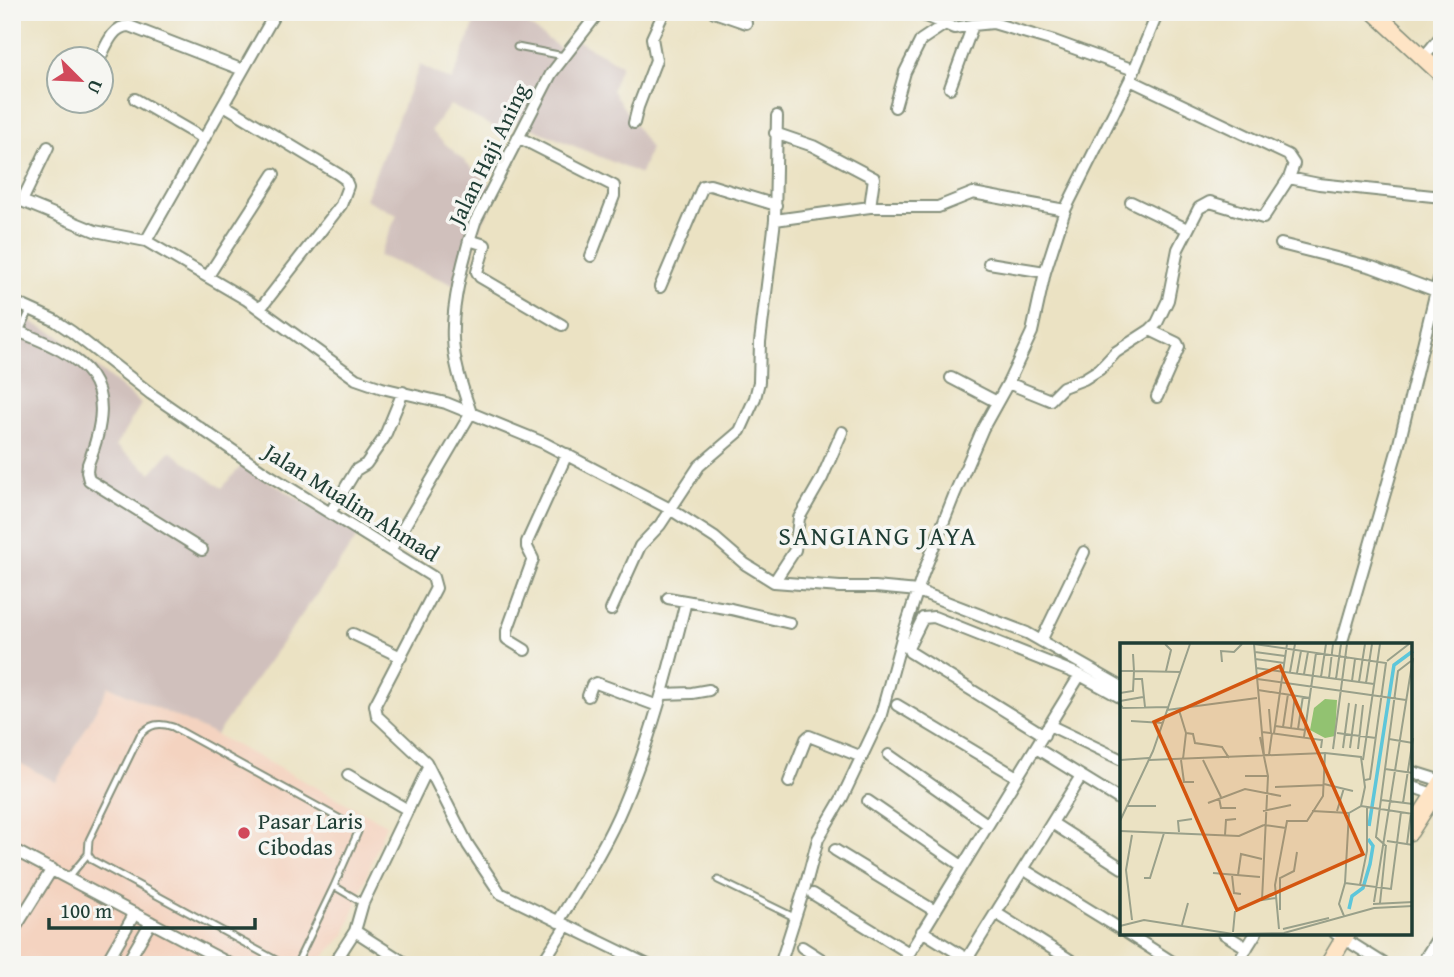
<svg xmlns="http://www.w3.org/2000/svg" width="1454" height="977" font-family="'Gentium Book Plus',serif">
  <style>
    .built { fill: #f4d3c0 }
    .industrial { fill: #d0c0bc }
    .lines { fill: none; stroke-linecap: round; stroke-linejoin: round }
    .lane-casing { stroke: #85907c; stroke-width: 9 }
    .street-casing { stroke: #85907c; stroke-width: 14 }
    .secondary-casing { stroke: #85907c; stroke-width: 19 }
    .lane { stroke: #fff; stroke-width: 5 }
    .street { stroke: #fff; stroke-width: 10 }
    .secondary { stroke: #fee4c5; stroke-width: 16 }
    .poi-dot { fill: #d1495b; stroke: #f6f6f2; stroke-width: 2.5 }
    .labels { text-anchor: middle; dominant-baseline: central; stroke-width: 7; stroke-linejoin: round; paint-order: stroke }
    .street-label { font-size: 23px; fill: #1f3d34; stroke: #f6f6f2 }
    .poi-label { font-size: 23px; fill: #1f3d34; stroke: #f6f6f2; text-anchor: start }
    .quarter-label { font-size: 26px; letter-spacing: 2px; fill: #1f3d34; stroke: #f6f6f2 }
    .inset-river { fill: none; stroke: #5dc6da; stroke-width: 3.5 }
    .inset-road { fill: none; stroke: #99a08a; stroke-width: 2 }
    .view { fill: #d45610; fill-opacity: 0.15; stroke: #d45610; stroke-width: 3.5 }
    .inset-edge { fill: none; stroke: #1f3d34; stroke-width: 3.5 }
  </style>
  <rect width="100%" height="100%" fill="#f6f6f2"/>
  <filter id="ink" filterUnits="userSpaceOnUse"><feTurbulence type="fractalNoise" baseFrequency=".0143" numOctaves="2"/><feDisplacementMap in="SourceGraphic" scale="14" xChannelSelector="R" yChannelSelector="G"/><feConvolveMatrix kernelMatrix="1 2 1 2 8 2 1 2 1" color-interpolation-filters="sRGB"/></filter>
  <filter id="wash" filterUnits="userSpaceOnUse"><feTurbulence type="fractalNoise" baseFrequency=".00686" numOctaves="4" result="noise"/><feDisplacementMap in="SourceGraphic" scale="28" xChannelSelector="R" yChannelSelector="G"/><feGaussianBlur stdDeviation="1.57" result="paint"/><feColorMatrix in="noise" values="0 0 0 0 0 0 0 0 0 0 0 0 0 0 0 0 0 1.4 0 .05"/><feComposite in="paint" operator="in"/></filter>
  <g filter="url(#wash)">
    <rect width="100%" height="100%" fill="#ebe2c3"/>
    <!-- built -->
    <path class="built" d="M109 686 216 735 386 824 345 935 316 965H12V759L56 782Z"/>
    <!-- industrial -->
    <path class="industrial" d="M479 12H510L563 50 576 40 621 65 612 90 650 148 641 174 505 117 498 129 450 105 431 131 499 192 481 225 464 288 379 256 397 215 365 199 420 65 452 81Z
      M12 313 56 334 141 404 116 446 151 473 170 451 222 488 242 465 359 535 216 735 109 686 56 782 12 759Z"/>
  </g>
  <g filter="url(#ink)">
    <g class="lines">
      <!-- lane casing -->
      <g class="lane-casing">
        <path id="lane" d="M517 47 564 56
          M12 349 30 310
          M68 878 88 854
          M718 880 796 918
          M285 965 92 860 88 854 89 840 140 735C150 724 159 722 173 727L353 826 358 832 334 886
          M296 965 334 886 363 903"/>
      </g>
      <!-- street casing -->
      <g class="street-casing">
        <path id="street" d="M714 12 746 23
          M916 12 954 28 973 25
          M1423 58 1442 35
          M99 60C106 47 112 26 129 26L243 70
          M1130 80 1288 155 1294 164 1289 178 1319 184 1442 197
          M950 88 973 25 993 23 1054 41 1134 70
          M135 99 204 139
          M224 105 338 174 345 179 348 186 341 205 260 309
          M895 107 905 72 921 40 945 24
          M634 123 638 107 656 60 652 38 664 12
          M775 133 813 146 874 178 870 207
          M518 137 614 186V196L591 256
          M12 197 95 231 146 241 247 300 356 379 382 388 446 403 544 443 670 509 715 538 745 564 774 582 840 587H875L918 591 1027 633 1122 687
          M22 201 48 147
          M1131 202 1187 229
          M775 220 870 207H938L973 193 1065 210
          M469 240 485 245 477 272 480 277 562 325
          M146 241 276 12
          M1281 244 1372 267 1436 291
          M989 263 1045 272
          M208 276 274 174
          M660 287 703 186 710 185 776 205
          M12 301 54 320 72 332 151 394 264 472 433 577 436 588 375 705 377 716 426 762 468 845 500 893 648 965
          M12 329C89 358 121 380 88 464L87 472 89 480 202 550
          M1150 330 1177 343 1179 347 1157 397
          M951 378 997 402
          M1008 383 1050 400 1063 387 1084 379 1100 369 1116 352 1150 330 1157 323 1168 300 1178 249 1199 208 1210 202 1263 218 1289 178
          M471 413C463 389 454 365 453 339 451 307 464 254 475 222L551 74 599 12
          M330 513 356 470 366 464 384 438 403 392
          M391 549 471 413
          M774 582 795 550 799 518 822 478 842 432
          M668 598 731 609 790 623
          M611 610 640 546 660 525 699 466 740 431 755 398 759 382 760 342 775 220 777 116
          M353 634 401 657
          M1041 641 1084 552
          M1341 645 1398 448 1442 266
          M525 650 507 639V631L533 559 527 547V542L567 454
          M663 694 692 693 709 690
          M588 696 592 685 596 683 658 706
          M897 705 1017 777
          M1049 725 1122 760
          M1044 735 910 652 908 648 923 618 934 617 1080 675 1122 698
          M1036 748 1122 801
          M889 755 987 824
          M1410 771 1442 781
          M348 775 408 810
          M789 782 806 739 809 736 862 757
          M1410 786 1439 796
          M868 801 962 866
          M1052 823 1122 868
          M12 849 232 965
          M835 850 935 911
          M1023 869 1122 930
          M813 894 909 953
          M996 913 1078 965
          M558 922C581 884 606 846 623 805 651 739 669 670 686 601
          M355 931 408 965
          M922 931 977 965
          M12 933 52 869
          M1127 933 1177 965
          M1223 933 1247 948
          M1335 933 1386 965
          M802 947 830 965
          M967 959 1081 776
          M105 965 135 913
          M126 965 151 922
          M333 965 355 931 363 903 428 768
          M541 965 566 926
          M780 965 807 880 818 839 842 798 880 718 902 638 923 574 955 493 983 428 1008 383 1032 332 1045 272 1065 210 1130 80 1158 12
          M902 965 1080 675
          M1236 965 1256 933
          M1421 965 1442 931"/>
      </g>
      <!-- secondary casing -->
      <g class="secondary-casing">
        <path id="secondary" d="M1374 12 1442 75
          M1410 832 1442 782
          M1328 965 1347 933"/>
      </g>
      <!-- lane -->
      <use href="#lane" class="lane"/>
      <!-- street -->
      <use href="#street" class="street"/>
      <!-- secondary -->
      <use href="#secondary" class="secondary"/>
    </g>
  </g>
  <!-- markers -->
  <circle class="poi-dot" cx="244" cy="833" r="7"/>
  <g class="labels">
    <!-- street labels -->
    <g class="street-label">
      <text transform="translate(488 154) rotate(-64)">Jalan Haji Aning</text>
      <text transform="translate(352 502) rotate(32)">Jalan Mualim Ahmad</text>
    </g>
    <!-- poi labels -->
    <g class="poi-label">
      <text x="258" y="820">Pasar Laris<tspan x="258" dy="26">Cibodas</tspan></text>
    </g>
    <!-- quarter labels -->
    <g class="quarter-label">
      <text x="878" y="535">SANGIANG JAYA</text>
    </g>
  </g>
  <!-- overview -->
  <g transform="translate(1120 643)">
    <rect width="292" height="292" fill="#ebe2c3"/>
    <path d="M205 56 217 57 215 93 205 95 190 87 194 65Z" fill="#92c271"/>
    <path class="inset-river" d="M249 183 274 22 293 8M229 266 232 253 243 245 250 221 253 203 248 196"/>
    <path class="inset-road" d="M45 1 51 7 46 28M135 9 165 13M135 16 164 20M267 18 289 1M102 19 101 8 114 9 122 1M136 25 254 41M0 28H14L13 11M170 29 175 1M177 30 181 8M184 31 188 9M201 34 206 1M209 35 213 1M14 36H22L25 64M137 36 286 57M216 36 221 1M232 38 235 16M239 39 245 1M246 40 252 1M138 47 190 55M0 50 13 48 14 28 61 29M0 58 23 54M0 61 3 65 48 64M149 66 151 90M47 67 137 55M59 67 66 90 63 116M11 78 43 80M155 83 185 87M163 84 168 51M171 85 175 52M178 86 183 53M142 89 202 97 201 105M66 90 73 91 75 100 102 104 109 115M152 90 149 112H144L134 1 266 20 250 136 245 137M154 90 167 1M217 90 256 95M140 94 148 133 142 257 156 255M184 94 196 10M269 96 293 100M223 105 229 60M230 105 236 61M213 106 227 1M238 106 243 62M0 117 29 115M29 117 205 110 241 114 245 144 241 163 229 170 225 240 219 261 224 273M61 117 64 139H74M83 117 101 154M243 117 260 1M265 126 293 130M125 133H147M204 141 233 148M155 144 204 142M99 155 101 165H116M261 157 293 161M88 160 125 146 161 153M283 160 293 95M7 163H36M241 163 293 171M143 168 171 162M192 168 229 170M217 168 224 145M0 178 33 108 70 1M144 182 166 185M0 188 119 193 144 182M59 189 58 178 72 176M105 192 106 177 116 176M267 198 293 202M287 201 291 170M266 203 256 194 278 28 291 18M93 230 140 234M112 232 114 250 121 251M118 232 121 211 142 216M24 235H30L44 190M225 240 271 246 281 169M240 242 247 208V164M254 259 293 15M260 260 266 202M253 261 293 259M160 267V235L174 228 177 209M12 277 6 227 12 192M62 282 68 260M0 283 24 277 113 291 164 290 254 265 293 263M159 286 155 242 167 178H187L203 153 205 110M163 286 209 275M113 289 115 268"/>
    <path class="view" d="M160 23 243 211 117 267 34 79Z"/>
    <rect width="292" height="292" class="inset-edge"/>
  </g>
  <!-- margin -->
  <rect width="1454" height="977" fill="none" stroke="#f6f6f2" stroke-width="42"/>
  <!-- north arrow -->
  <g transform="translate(80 80) rotate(114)"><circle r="33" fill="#f6f6f2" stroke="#a0aca6" stroke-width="2"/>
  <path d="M0-5L12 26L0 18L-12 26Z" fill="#d1495b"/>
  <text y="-10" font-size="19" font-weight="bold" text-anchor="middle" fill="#1f3d34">U</text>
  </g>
  <!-- scale -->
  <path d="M49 918v10h206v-10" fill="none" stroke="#1f3d34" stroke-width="3.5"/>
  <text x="60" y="918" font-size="21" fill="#1f3d34" stroke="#f6f6f2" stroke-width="5" paint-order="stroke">100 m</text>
</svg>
